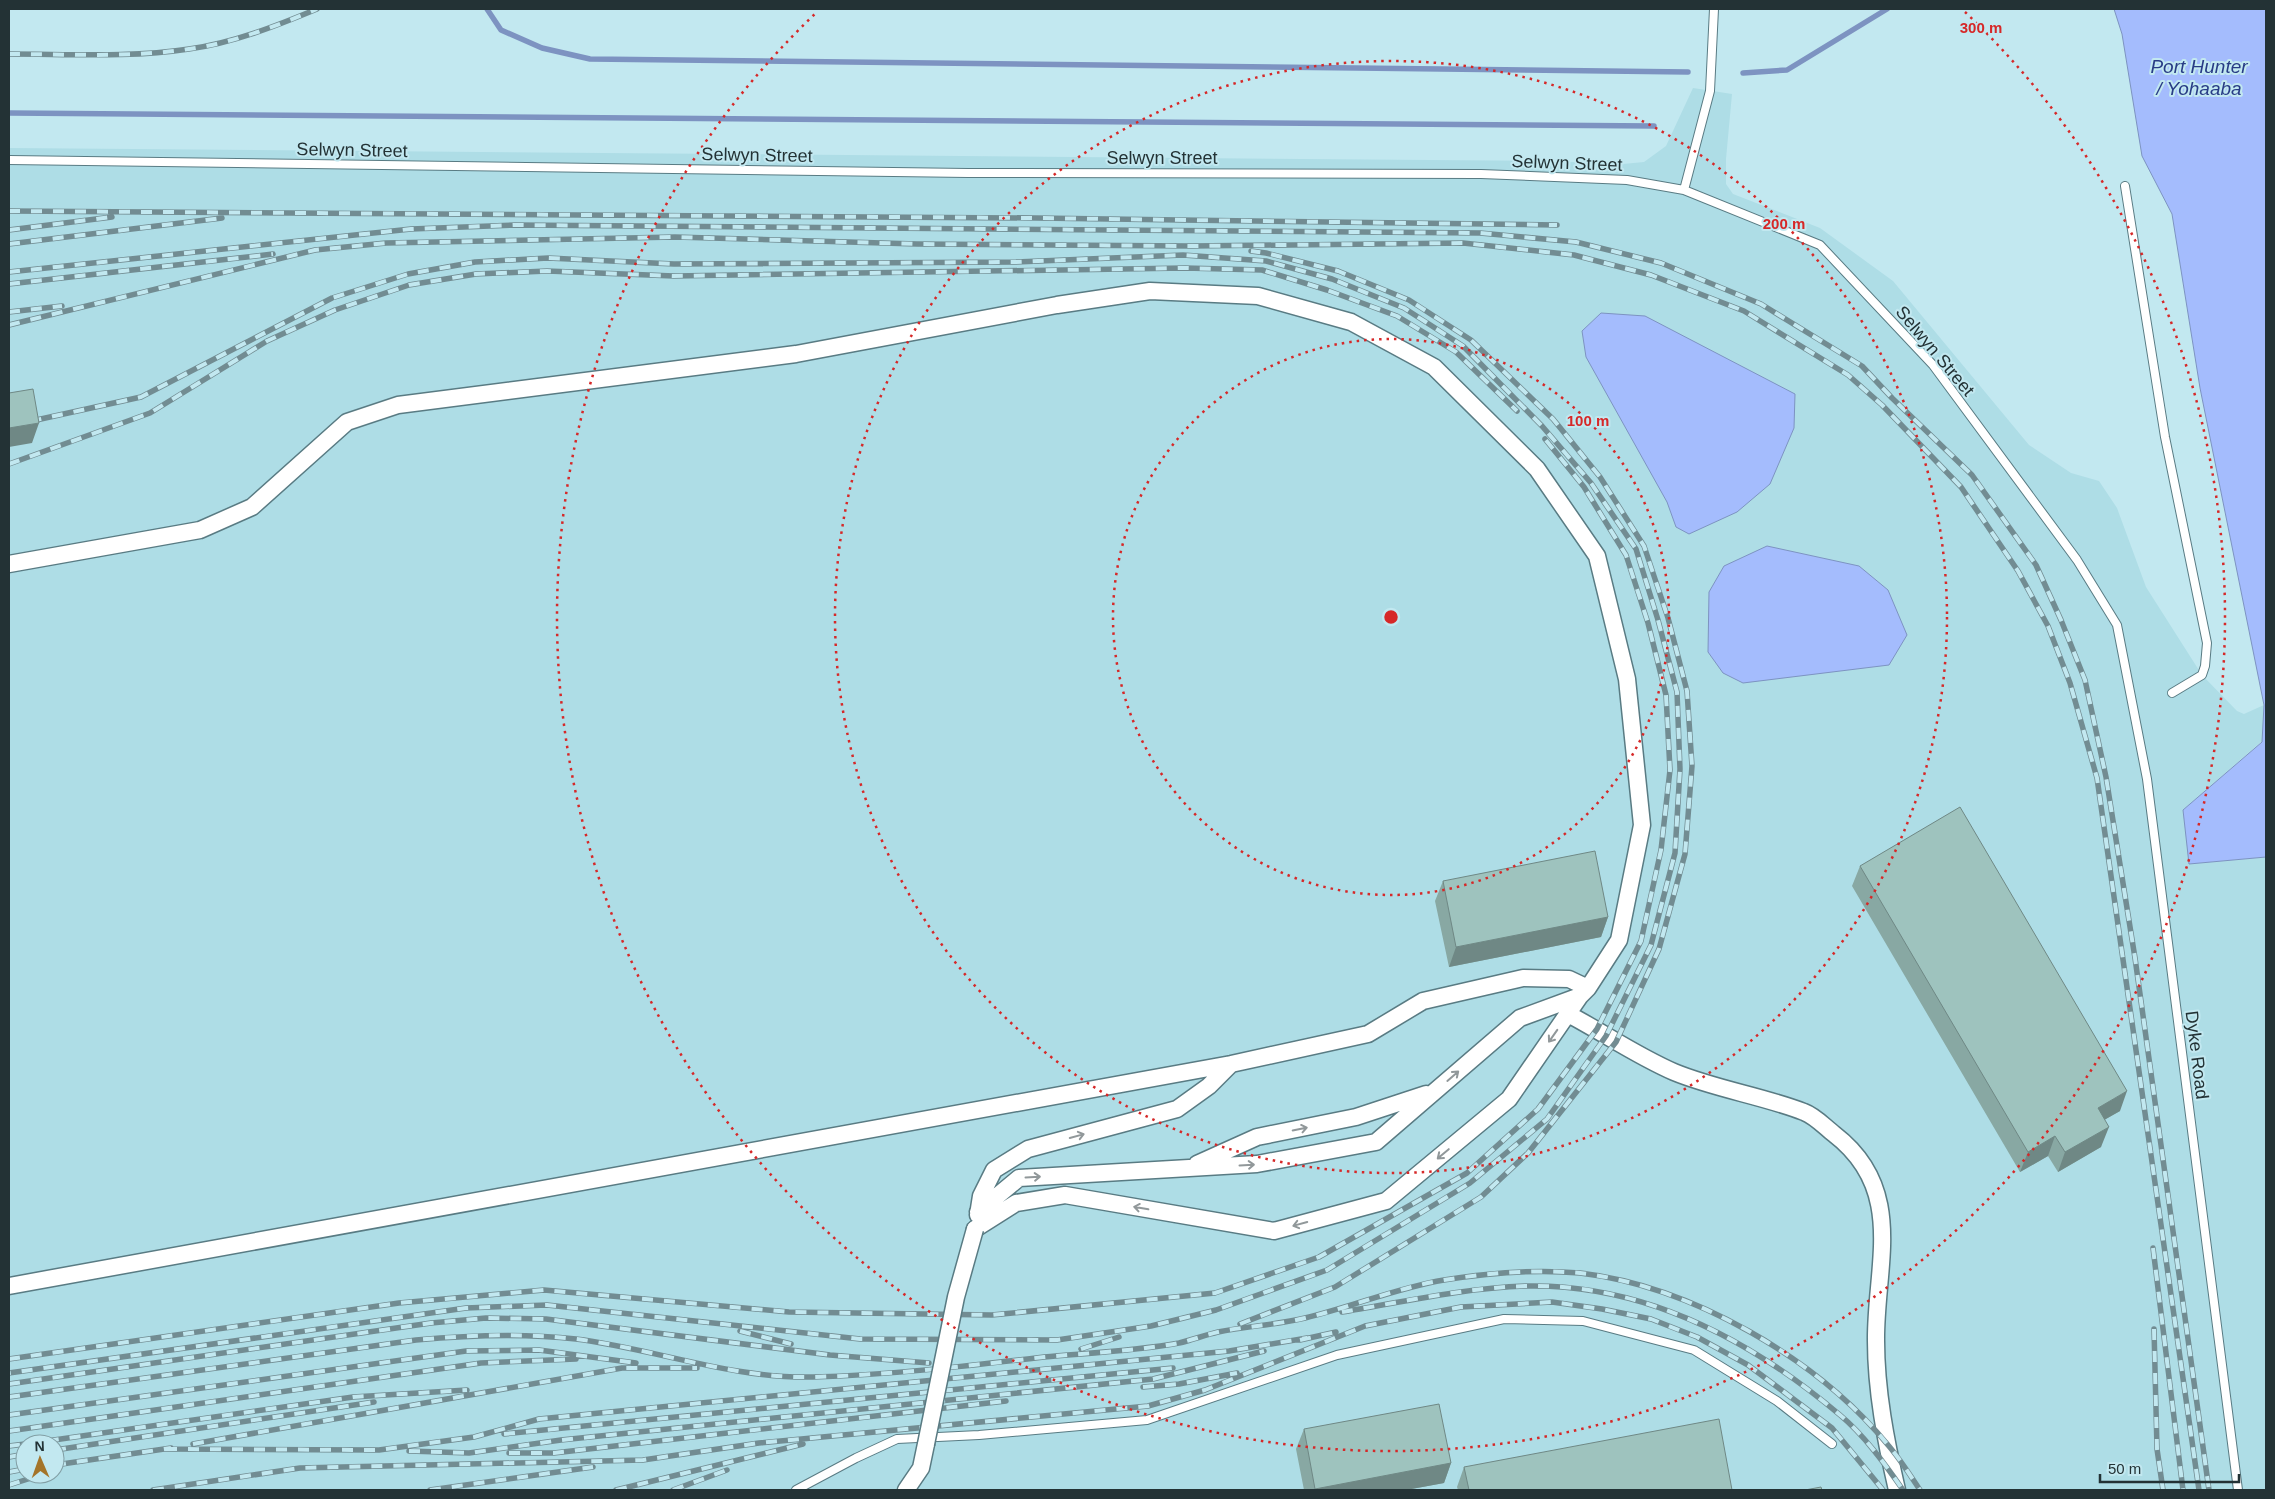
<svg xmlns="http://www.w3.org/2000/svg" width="2275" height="1499" font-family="Arial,sans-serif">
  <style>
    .built { fill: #aedde6; fill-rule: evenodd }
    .water { fill: #a4bcfd; stroke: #7d93c1 }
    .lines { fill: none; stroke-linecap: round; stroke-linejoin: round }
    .stream { stroke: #7d93c1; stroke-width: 5.5 }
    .lane-casing { stroke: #597b83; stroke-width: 10 }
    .street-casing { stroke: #597b83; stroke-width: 19 }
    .lane { stroke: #fff; stroke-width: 8 }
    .street { stroke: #fff; stroke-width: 16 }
    .rail-casing { stroke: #728c92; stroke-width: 5.5 }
    .rail { stroke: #c2e8f0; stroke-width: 4; stroke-dasharray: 11; stroke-linecap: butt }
    .street-bridge-casing { stroke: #597b83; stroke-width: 19; stroke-linecap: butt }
    .street-bridge { stroke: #fff; stroke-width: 16 }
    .wall { fill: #88a8a3 }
    .shaded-wall { fill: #6f8885 }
    .building { fill: #9ec3be; stroke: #6f8885 }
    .oneway { stroke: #91989a }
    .ring { fill: none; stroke: #d62828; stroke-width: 2.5; stroke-dasharray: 2.5 5 }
    .labels { text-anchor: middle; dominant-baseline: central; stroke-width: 4; stroke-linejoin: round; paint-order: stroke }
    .street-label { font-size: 18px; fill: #233235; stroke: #c2e8f0 }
    .water-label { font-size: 19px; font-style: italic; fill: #283c86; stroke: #c2e8f0 }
    .centre { fill: #d62828; stroke: #c2e8f0; stroke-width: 2.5 }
    .ring-label { font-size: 15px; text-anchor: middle; font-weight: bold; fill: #d62828; stroke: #c2e8f0; stroke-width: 4; stroke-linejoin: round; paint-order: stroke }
  </style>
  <rect width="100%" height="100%" fill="#c2e8f0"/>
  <!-- built -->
  <path class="built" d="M1693 88 1732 94 1726 159V184L1733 194 1820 228 1893 281 2029 445 2071 473 2099 481 2117 508 2146 587 2202 675 2237 711 2244 714 2264 705 2262 741 2183 810 2190 864 2266 857V1490H9V148L1549 161 1623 164 1644 162 1666 146ZM25 1444H55V1474H25Z"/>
  <!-- water -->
  <path class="water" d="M2114 9H2266V857L2189 864 2183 810 2262 742 2264 705 2200 388 2172 214 2142 156 2122 34Z
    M1601 313 1645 316 1795 394 1794 428 1770 484 1737 512 1689 534 1676 527 1667 502 1586 357 1582 331Z
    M1767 546 1859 566 1888 590 1907 635 1889 665 1743 683 1723 673 1708 652 1709 592 1724 566Z"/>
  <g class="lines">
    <!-- stream -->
    <path class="stream" d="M487 9 501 30 542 48 590 59 1688 72
      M1743 73 1787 70 1887 9
      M9 113 1654 126"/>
    <!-- lane casing -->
    <g class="lane-casing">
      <path id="lane" d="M9 160 968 173 1481 174 1627 180 1684 190 1820 245 1933 365 2077 560 2117 625 2147 779 2238 1490
        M2125 186 2165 437 2207 643 2205 666 2202 675 2172 693
        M1684 190 1710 91 1714 9
        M796 1490 856 1458 897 1439 979 1435 1147 1420 1337 1355 1504 1319 1583 1321 1694 1350 1777 1401 1832 1444"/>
    </g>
    <!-- street casing -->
    <g class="street-casing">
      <path id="street" d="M9 564 200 530 252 507 347 422 398 405 796 354 1057 305 1150 291 1258 296 1351 322 1434 367 1537 469 1597 556 1627 679 1642 825 1619 940 1588 988 1580 996 1509 1099 1386 1201 1274 1231 1065 1195 1016 1203 975 1229
        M1568 1014C1604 1033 1637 1056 1674 1072 1715 1089 1763 1096 1804 1112 1815 1116 1825 1127 1834 1134 1907 1190 1875 1266 1876 1341 1876 1391 1886 1442 1897 1490
        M1197 1164 1257 1137 1356 1117 1426 1094
        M978 1212 1019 1178 1257 1164 1376 1142 1520 1018 1580 996
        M978 1215 981 1196 994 1170 1028 1149 1177 1109 1209 1086 1231 1064
        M9 1286 1231 1064 1368 1034 1423 1001 1523 978 1569 979 1588 988
        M906 1490 921 1468 926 1444"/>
    </g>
    <!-- lane -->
    <use href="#lane" class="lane"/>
    <!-- street -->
    <use href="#street" class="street"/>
    <!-- rail casing -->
    <g class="rail-casing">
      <path id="rail" d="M9 54C69 54 130 58 189 49 233 43 276 26 317 9
        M9 211 1036 218 1557 225
        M9 230 112 217
        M9 244 222 218
        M9 272 411 229 515 225 1480 233 1576 242 1661 263 1761 304 1862 366 1892 398 1972 475 2036 565 2061 620 2085 680 2106 777 2135 958 2209 1490
        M9 284 273 254
        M9 312 62 306
        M9 325 315 250 386 243 675 237 917 244 1192 246 1463 243 1574 255 1651 275 1744 311 1848 375 1882 405 1961 487 2018 571 2048 626 2070 683 2097 778 2199 1490
        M9 426 141 397 332 298 408 274 475 262 548 258 674 264 1016 262 1183 255 1266 261 1332 279 1404 308 1463 346 1542 426 1591 483 1636 549 1658 620 1677 692 1680 769 1675 853 1651 945 1606 1036 1547 1119 1470 1183 1327 1270 1216 1310 1151 1326 1057 1340 860 1339 547 1305 466 1308 9 1373
        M9 464 150 413 267 341 335 310 409 285 476 274 547 271 674 276 1185 268 1262 270 1327 290 1397 316 1456 352 1517 411
        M2153 1248 2183 1490
        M1342 1312C1402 1302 1464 1288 1525 1286 1644 1283 1751 1340 1840 1415 1864 1435 1885 1464 1903 1490
        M1240 1324 1335 1287 1481 1197 1528 1153 1616 1042 1659 949 1685 854 1692 766 1687 691 1668 618 1644 546 1600 477 1553 419 1471 340 1409 300 1338 271 1266 253 1251 251
        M2154 1329 2157 1449 2163 1490
        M740 1331 791 1344
        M1300 1340 1336 1332
        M1081 1349 1119 1337
        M9 1359 399 1303 544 1290 789 1312 992 1315 1215 1293 1319 1257 1467 1173 1538 1109 1597 1029 1641 941 1661 850 1670 770 1666 695 1648 623 1626 555 1584 487 1545 439
        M9 1384 431 1323 486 1318 546 1319 830 1355 929 1363
        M1143 1387 1179 1384 1237 1373
        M9 1397 416 1340C470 1335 522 1333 576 1339 655 1349 732 1379 813 1377 890 1375 967 1366 1044 1357 1089 1353 1135 1351 1179 1343 1192 1340 1205 1335 1218 1332 1247 1326 1276 1325 1305 1318 1352 1307 1396 1288 1444 1280 1488 1273 1535 1269 1580 1273 1691 1286 1817 1358 1888 1445 1900 1459 1910 1475 1920 1490
        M9 1415 466 1351 539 1350 636 1363
        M9 1431 481 1363 576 1359
        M504 1434 1173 1368
        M26 1444 353 1397 467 1390
        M193 1444 622 1368H697
        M9 1446 25 1444
        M166 1449 379 1450 474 1437 539 1419 1229 1351 1307 1338
        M55 1450 374 1402
        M409 1451 469 1453 561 1440 1153 1379 1264 1351
        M509 1453H554L1006 1401
        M9 1457 25 1454
        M55 1465 171 1448
        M9 1472 25 1469
        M9 1485 44 1474
        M153 1490 300 1468 643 1460 759 1443 1148 1406 1205 1390 1365 1326 1461 1307 1552 1302 1602 1309 1651 1319 1697 1337 1748 1365 1832 1428 1883 1490
        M430 1490 593 1467
        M616 1490 803 1444
        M673 1490 727 1470"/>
    </g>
    <!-- rail -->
    <use href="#rail" class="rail"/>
    <!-- street-bridge casing -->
    <g class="street-bridge-casing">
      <path id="street-bridge" d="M926 1444 956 1297 975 1229"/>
    </g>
    <!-- street-bridge -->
    <use href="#street-bridge" class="street-bridge"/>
  </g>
  <!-- wall -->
  <path class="wall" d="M1860 866 2120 1111 2104 1120 2101 1147 2058 1172 2048 1156 2020 1172 1852 886Z
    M1443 881 1608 917 1601 937 1449 967 1435 901Z
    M1304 1429 1451 1463 1444 1483 1406 1490H1304L1296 1449Z
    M1464 1467 1732 1490H1458L1457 1487Z"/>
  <!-- shaded-wall -->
  <path class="shaded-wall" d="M39 423 32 443 9 447V428Z
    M1608 917 1601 937 1449 967 1456 947Z
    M2127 1091 2120 1111 2090 1128 2098 1108Z
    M2109 1127 2101 1147 2058 1172 2065 1152Z
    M2055 1136 2048 1156 2020 1172 2028 1152Z
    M1451 1463 1444 1483 1406 1490H1315V1489Z"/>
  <!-- building -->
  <path class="building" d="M33 389 39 423 9 428V393Z
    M1960 807 2127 1091 2098 1108 2109 1127 2065 1152 2055 1136 2028 1152 1860 866Z
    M1595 851 1608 917 1456 947 1443 881Z
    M1439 1404 1451 1463 1315 1489 1304 1429Z
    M1719 1419 1732 1490H1469L1464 1467Z
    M1821 1487 1822 1490H1805Z"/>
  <!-- one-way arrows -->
  <defs><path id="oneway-shaft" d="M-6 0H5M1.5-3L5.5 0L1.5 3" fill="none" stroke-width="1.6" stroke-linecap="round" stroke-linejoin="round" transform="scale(1.25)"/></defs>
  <g class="oneway">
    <use href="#oneway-shaft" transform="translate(1553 1036) rotate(125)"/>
    <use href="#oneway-shaft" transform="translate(1453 1076) rotate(-41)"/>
    <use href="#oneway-shaft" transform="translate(1300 1129) rotate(-11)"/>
    <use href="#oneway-shaft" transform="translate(1077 1136) rotate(-15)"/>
    <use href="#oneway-shaft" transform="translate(1443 1154) rotate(140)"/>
    <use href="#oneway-shaft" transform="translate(1247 1165) rotate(-3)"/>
    <use href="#oneway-shaft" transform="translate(1033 1177) rotate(-3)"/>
    <use href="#oneway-shaft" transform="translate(1141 1208) rotate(-170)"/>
    <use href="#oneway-shaft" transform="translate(1300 1224) rotate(165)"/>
  </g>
  <!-- distance rings -->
  <g class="ring">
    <circle cx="1391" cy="617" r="278"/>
    <circle cx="1391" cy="617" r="556"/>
    <path d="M1965 12A834 834 0 1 1 817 12"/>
  </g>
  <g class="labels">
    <!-- street labels -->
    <g class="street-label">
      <text transform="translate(352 150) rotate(1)">Selwyn Street</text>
      <text transform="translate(757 155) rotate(1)">Selwyn Street</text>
      <text x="1162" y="158">Selwyn Street</text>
      <text transform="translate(1567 163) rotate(2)">Selwyn Street</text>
      <text transform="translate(1935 351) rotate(50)">Selwyn Street</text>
      <text transform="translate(2197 1055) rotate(83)">Dyke Road</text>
    </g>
    <!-- water labels -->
    <g class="water-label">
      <text x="2199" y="66">Port Hunter<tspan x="2199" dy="22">/ Yohaaba</tspan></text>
    </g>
  </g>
  <circle cx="1391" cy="617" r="8" class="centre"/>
  <g class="ring-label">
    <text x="1981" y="33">300 m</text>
    <text x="1784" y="229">200 m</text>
    <text x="1588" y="426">100 m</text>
  </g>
  <!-- border -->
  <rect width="2275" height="1499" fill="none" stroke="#233235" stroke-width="20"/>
  <!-- north arrow -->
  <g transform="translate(40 1459) rotate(358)"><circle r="24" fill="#c2e8f0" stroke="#829fa5"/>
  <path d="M0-4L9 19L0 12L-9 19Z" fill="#a47429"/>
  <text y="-8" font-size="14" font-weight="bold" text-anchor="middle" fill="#233235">N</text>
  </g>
  <!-- scale -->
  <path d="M2100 1474v8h139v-8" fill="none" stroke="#233235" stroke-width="2.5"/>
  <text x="2108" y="1474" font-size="15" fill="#233235" stroke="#c2e8f0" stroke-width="4" paint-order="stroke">50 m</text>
</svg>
